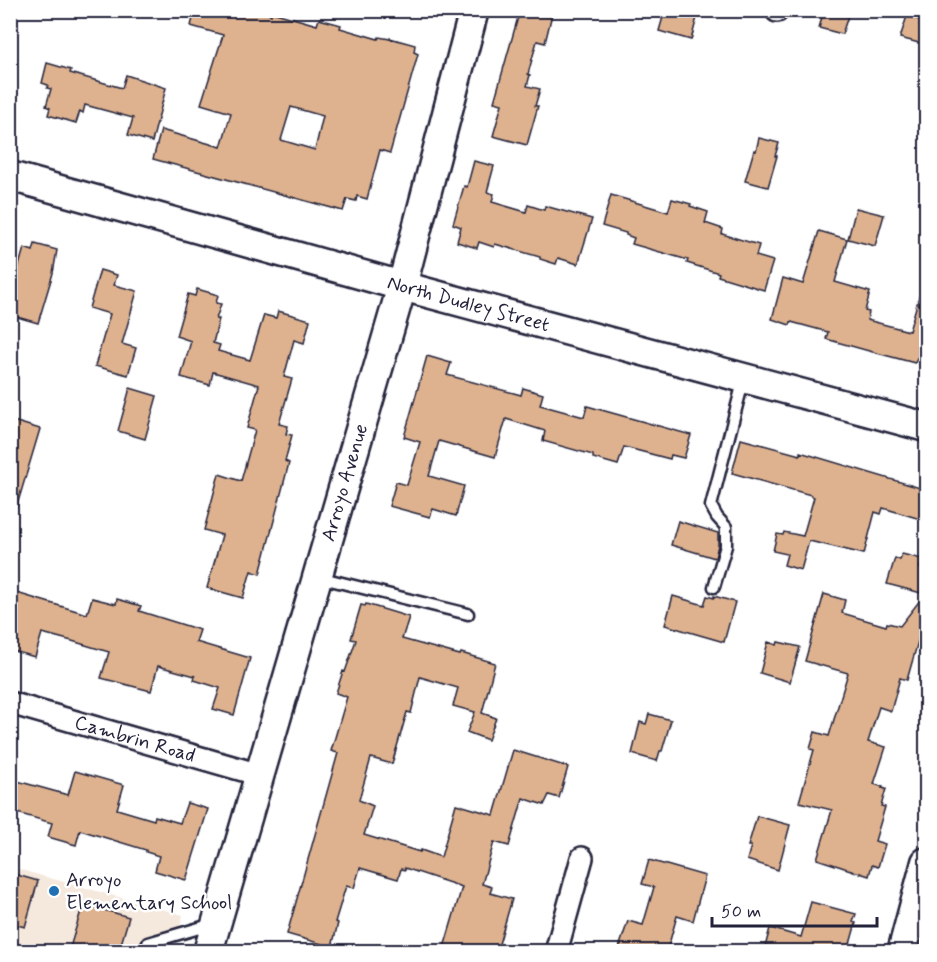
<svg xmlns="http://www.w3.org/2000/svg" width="937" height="962" font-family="Mynerve,sans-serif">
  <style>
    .built { fill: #f5e8dd }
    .building { fill: #deb28f; stroke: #22223b; stroke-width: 1.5; fill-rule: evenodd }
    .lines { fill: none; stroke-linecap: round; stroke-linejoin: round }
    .lane-casing { stroke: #22223b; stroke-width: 15 }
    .street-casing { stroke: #22223b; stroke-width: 26 }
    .secondary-casing { stroke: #22223b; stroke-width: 33 }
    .lane { stroke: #fff; stroke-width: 10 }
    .street { stroke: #fff; stroke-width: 21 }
    .secondary { stroke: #fff; stroke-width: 28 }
    .poi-dot { fill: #1f6fb2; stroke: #fff; stroke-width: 2 }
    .labels { text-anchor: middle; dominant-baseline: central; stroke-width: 5; stroke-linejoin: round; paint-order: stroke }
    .street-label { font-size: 20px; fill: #22223b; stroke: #fff }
    .poi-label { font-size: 20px; fill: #22223b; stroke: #fff; text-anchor: start }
  </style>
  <rect width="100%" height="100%" fill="#fff"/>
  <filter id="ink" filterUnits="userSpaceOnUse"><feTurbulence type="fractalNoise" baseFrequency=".0167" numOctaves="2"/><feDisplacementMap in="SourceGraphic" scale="12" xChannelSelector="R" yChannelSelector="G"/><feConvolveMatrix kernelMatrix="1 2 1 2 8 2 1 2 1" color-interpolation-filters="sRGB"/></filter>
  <g filter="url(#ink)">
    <!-- built -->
    <path class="built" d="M10 867 183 915 173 951H11Z"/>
    <!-- building -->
    <path class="building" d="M195 10H258L271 15 272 12 317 25 319 19 341 25 340 28 378 39 379 37 390 39V38L415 45 414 52 418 54 390 153 380 150 367 199 357 196 356 201 347 199 343 211 153 159 161 130 221 147 231 113 201 104 223 35 191 26ZM291 107 323 116 315 150 281 140Z
      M520 10H553L545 43 537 41 528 74 530 75 527 86 540 89 535 106H538L527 145 493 136 502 104 494 102Z
      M665 10H699L691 40 659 31Z
      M824 10H850L842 34 819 28Z
      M907 16 927 22V32L923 44 900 38Z
      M47 63 71 70 70 73 122 88 126 75 166 88 152 142 128 135 133 118 85 105 83 113 80 111 76 123 48 115 50 108 46 106 51 89 47 88 48 85 42 83Z
      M759 138 779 143 775 156H777L768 187 745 181 754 150 756 151Z
      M474 161 494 166 487 192 494 194 492 202 526 212 528 205 544 210 545 206 592 219 578 264 558 258 556 264 540 259V257L495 244 494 247 479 242 477 248 457 242 461 227 453 224 464 186 467 187Z
      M611 195 668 212 672 199 691 204 690 206 708 212 705 223 723 229 722 234 759 245 756 256 773 261 764 290 718 276 719 273 687 263 688 260 632 244 634 238 626 235V233L602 226Z
      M856 208 884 215 875 246 848 239Z
      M819 231 847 239 835 282 870 292 865 311 869 312 867 320 909 331 922 287H927V361L917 358 915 363 869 351 826 339 828 332 791 322 790 325 772 319 783 278 803 284Z
      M35 244 57 250 53 273 38 323 10 315V297L24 248 33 251Z
      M100 270 117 275 114 285 137 291 122 344 136 348 128 375 95 366 110 314 89 308Z
      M197 289 218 295 216 303 221 304 216 319H219L213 343 220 345 218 351 250 360 264 315 276 318 278 311 310 320 304 343 294 340 284 377 292 379 279 424 288 426 286 434 292 435 285 461 289 463 260 574 251 571 243 598 207 588 222 535 204 530 219 474 241 481 255 430 247 428 259 385 213 372 210 385 181 377 191 341 176 336 188 294 195 296Z
      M427 356 451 363 447 375 521 395 523 388 543 394 540 405 584 417 587 406 691 435 684 458 671 455 670 459 624 447 618 465 593 458V455L543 441 545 431 506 419 495 457 439 441 429 476 464 486 456 516 433 509 430 517 389 506 396 482 407 485 420 442 404 437Z
      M130 388 157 396 145 439 118 431Z
      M10 420 40 429 15 512H10Z
      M741 439 800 455V452L927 490V521L883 508 881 514 875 512 864 554 809 541 801 570 784 565 787 554 773 551 777 534 783 535 784 532 803 536 814 497 811 496V495L732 473Z
      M678 521 718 533V545L715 558 671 545Z
      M902 554 922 559 920 568 927 570V610L907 680 900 678 891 711 879 707 868 742 886 747 874 784 883 787 882 788 886 789 881 806 885 807 875 841 885 844 878 867 872 865 869 876 817 859 832 810 799 802 814 750 810 749 815 732 829 736 848 673 805 661 824 594 845 600 842 613 886 626 887 623 900 626 925 594 887 584 895 558 900 560Z
      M10 591 87 614 92 598 116 604 117 599 141 606 139 611 200 630 196 642 250 658 234 715 213 709 220 688 194 680 195 676 158 666 151 691 101 678 109 652 72 641 42 633 35 657 10 650Z
      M673 596 704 605 707 596 714 598V596L735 602 724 642 665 625Z
      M366 604 409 617 402 639 460 655 461 653 495 663 482 713 496 718 488 740 467 732 475 712 453 706 458 688 420 677 411 713 407 712 392 764 371 758 359 800 373 806 364 835 420 852 421 850 441 857 456 804 494 815 513 750 568 767 559 798 549 795 544 805 523 798 509 846 494 842 482 884 492 887 490 893 512 899 497 951H443L462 887 405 868V870L401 869 398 879 360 868 354 888 346 886 335 922 338 923 332 947 287 934 338 753 331 751 347 697 336 693 343 671 345 672 356 640 351 639 361 605 365 606Z
      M768 642 777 645 778 642 800 647 790 682 760 673Z
      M649 714 671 720 662 751H660L657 761 632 754 640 722 646 724Z
      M75 771 124 785 117 809 154 820 155 816 180 823 187 803 208 809 186 880 155 871 159 856 146 852V850L80 830 76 845 48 837 52 823 10 811V779L68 795Z
      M757 816 790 825 778 870 747 860 751 846H748Z
      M649 860 705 876 693 921 677 916 667 951H618L628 921 643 925 654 887 642 884Z
      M10 873 38 881 25 927 10 923Z
      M811 902 856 914 853 922 856 923 848 951H764L770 928 801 937Z
      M83 904 129 917 119 951H69Z"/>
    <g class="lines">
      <!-- lane casing -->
      <g class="lane-casing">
        <path id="lane" d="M318 577 468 614
          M714 587 726 546V527L717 517 711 506 744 378
          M146 952 148 943 213 924"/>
      </g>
      <!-- street casing -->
      <g class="street-casing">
        <g id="street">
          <path d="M777 11V10"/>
          <path id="s1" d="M10 703 260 775"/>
          <path d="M556 952 582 858"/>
        </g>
      </g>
      <!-- secondary casing -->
      <g class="secondary-casing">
        <g id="secondary">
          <path id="s2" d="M10 176 402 286 926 427"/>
          <path id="s3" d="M208 952 402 286 474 10"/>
          <path d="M902 952 926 862"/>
        </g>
      </g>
      <!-- lane -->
      <use href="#lane" class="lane"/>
      <!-- street -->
      <use href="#street" class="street"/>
      <!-- secondary -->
      <use href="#secondary" class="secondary"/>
    </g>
  </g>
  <!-- markers -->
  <circle class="poi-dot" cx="54" cy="891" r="6"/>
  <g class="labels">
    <!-- street labels -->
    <g class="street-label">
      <text stroke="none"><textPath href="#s2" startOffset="476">North Dudley Street</textPath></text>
      <text stroke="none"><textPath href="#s3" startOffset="489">Arroyo Avenue</textPath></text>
      <text stroke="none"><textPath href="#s1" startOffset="130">Cambrin Road</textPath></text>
    </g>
    <!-- poi labels -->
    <g class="poi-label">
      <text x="66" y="880">Arroyo<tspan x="66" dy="23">Elementary School</tspan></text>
    </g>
  </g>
  <!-- margin -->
  <rect width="937" height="962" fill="none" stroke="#fff" stroke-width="36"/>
  <rect x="18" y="18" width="901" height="926" fill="none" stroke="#22223b" stroke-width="2" filter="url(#ink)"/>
  <!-- scale -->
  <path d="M712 917v9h165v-9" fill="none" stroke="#22223b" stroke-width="3"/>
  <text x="721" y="917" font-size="18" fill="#22223b" stroke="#ffffff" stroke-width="4.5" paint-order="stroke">50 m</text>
</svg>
